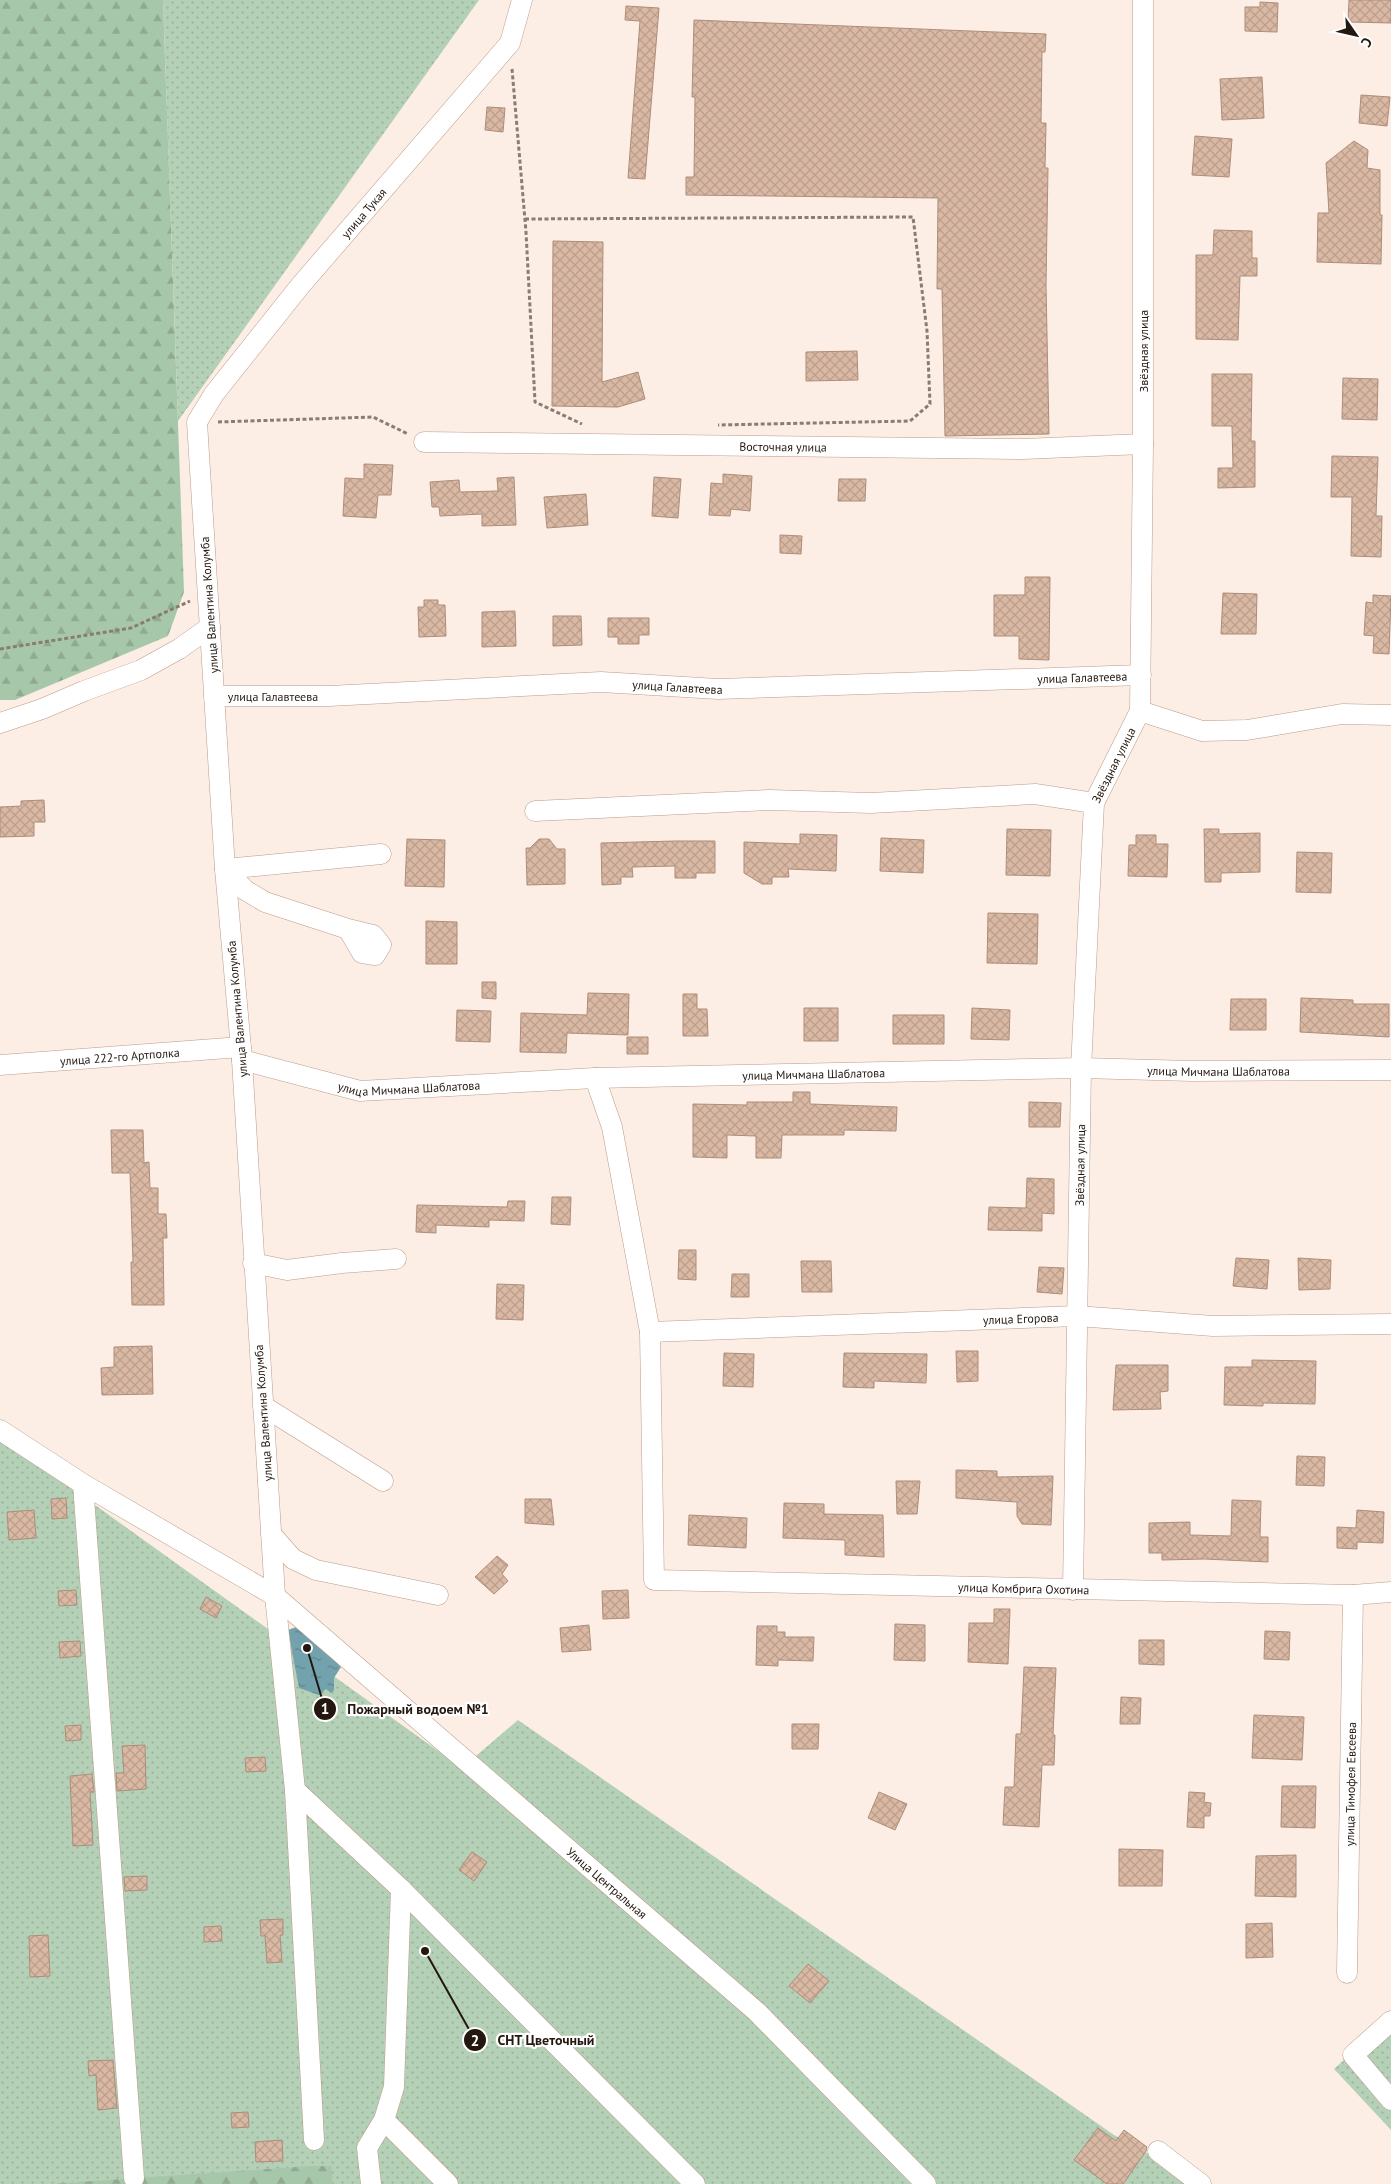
<svg xmlns="http://www.w3.org/2000/svg" width="1391" height="2184" font-family="'PT Sans',sans-serif">
  <style>
    .green { fill: url(#green-dots) }
    .forest { fill: url(#forest-firs) }
    .water { fill: url(#water-ripples) }
    .building { fill: url(#building-cross-hatch); stroke: #ad8d79 }
    .lines { fill: none; stroke-linecap: round; stroke-linejoin: round }
    .minor-casing { stroke: #bc9c87; stroke-width: 21 }
    .path { stroke: #897c73; stroke-width: 3; stroke-dasharray: 4 2.5; stroke-linecap: butt }
    .minor { stroke: #fff; stroke-width: 20 }
    .labels { text-anchor: middle; dominant-baseline: central; stroke-width: 4.5; stroke-linejoin: round; paint-order: stroke }
    .street-label { font-size: 12px; fill: #23170f; stroke: #fefefe }
    .leader { fill: none; stroke: #23170f; stroke-width: 2 }
    .callout-dot { fill: #23170f; stroke: #fefefe; stroke-width: 2 }
    .mark-label { font-size: 15px; text-anchor: middle; font-weight: bold; fill: #fff }
    .callout-label { font-size: 14px; text-anchor: middle; font-weight: bold; fill: #23170f; stroke: #fefefe; stroke-width: 4.5; stroke-linejoin: round; paint-order: stroke }
  </style>
  <defs>
    <pattern id="green-dots" width="8" height="8" patternUnits="userSpaceOnUse" patternTransform="scale(1.25)"><rect width="8" height="8" fill="#b4d0b6"/><path d="M2 2h.1M6 6h.1" fill="none" stroke="#9ab29b" stroke-width="1.8" stroke-linecap="round"/></pattern>
    <pattern id="forest-firs" width="22" height="20" patternUnits="userSpaceOnUse" patternTransform="scale(1.25)"><rect width="22" height="20" fill="#a7c7aa"/><path d="M5 1l3.5 6h-7zM16 11l3.5 6h-7z" fill="#8faa91"/></pattern>
    <pattern id="water-ripples" width="26" height="14" patternUnits="userSpaceOnUse" patternTransform="scale(1.25)"><rect width="26" height="14" fill="#72a2ad"/><path d="M2 4q2-2 4 0t4 0M15 11q2-2 4 0t4 0" fill="none" stroke="#5d838b"/></pattern>
    <pattern id="building-cross-hatch" width="8" height="8" patternUnits="userSpaceOnUse" patternTransform="scale(1.25)"><rect width="8" height="8" fill="#dab9a4"/><path d="M0 0l8 8M0 8l8-8" fill="none" stroke="#bb9e8c"/></pattern>
  </defs>
  <rect width="100%" height="100%" fill="#fceee5"/>
  <!-- green -->
  <path class="green" d="M163 0H479L178 421Z
    M0 1437 462 1768 518 1720 1114 2135 1204 2184H333L330 2166 51 2184H0Z
    M1391 2017V2130L1334 2069Z"/>
  <!-- forest -->
  <path class="forest" d="M0 0H163L184 592 168 636 15 700H0Z
    M311 2166H331L333 2184H49Z"/>
  <!-- water -->
  <path class="water" d="M299 1626 341 1667 334 1678V1690L331 1693 326 1689 319 1695 299 1688 288 1630Z"/>
  <!-- building -->
  <path class="building" d="M1349 0H1391V23L1348 22Z
    M1260 2 1278 3 1277 32 1245 31V7H1260Z
    M626 6 659 8 645 179 628 178 640 21 625 20Z
    M694 20 1046 34 1045 52H1042L1041 123H1046L1045 168H1048L1046 285 1049 434 945 436 942 289H937L938 198 686 195V177H694L695 97H692Z
    M1262 77 1264 118 1222 120 1220 79Z
    M1361 95 1390 97 1387 126 1359 123Z
    M487 107 505 108 503 132 485 130Z
    M1195 136 1232 139 1229 177 1192 175Z
    M1354 141 1368 150 1367 168 1380 170V215H1382L1381 264 1317 262 1318 213H1329L1326 163Z
    M1214 230 1252 231V258H1257V276H1240L1238 340 1196 339V255H1213Z
    M553 241 603 242 602 382 638 372 645 399 618 407 552 406Z
    M857 351 858 380 806 381V352Z
    M1212 374H1252L1251 441H1255V487L1218 488V468H1233L1232 426H1212Z
    M1343 378 1378 379 1377 420 1342 419Z
    M1332 456 1378 457 1376 516H1382L1381 557 1351 556 1352 497H1331Z
    M364 464 393 465 391 495H378L376 518 343 516 345 478 364 479Z
    M723 474 752 476 750 511 731 509 730 516 709 515 711 483 723 484Z
    M514 477 516 525 482 526V514L440 516 439 507H432L430 482 459 480 460 492 498 491 497 478Z
    M654 477 681 479 678 518 652 516Z
    M839 479H866L865 501H838Z
    M586 494 588 525 547 528 544 497Z
    M780 535 802 536 801 554 780 553Z
    M1025 577H1050L1049 660 1019 659V636H994V595H1025Z
    M1223 593 1257 594 1256 634H1221Z
    M1373 595 1391 596 1389 654 1373 653 1374 636 1364 635 1366 602 1373 603Z
    M424 600H438V605H445L446 636 419 637 418 607H424Z
    M515 611 516 646 482 647V612Z
    M553 616H581L582 645 553 646Z
    M608 618H649V635H639V644H618V637H608Z
    M44 800 45 822H34V836L0 837V807L21 806V801Z
    M1007 829 1051 830 1050 876 1006 875Z
    M1204 829H1219V834L1260 833V872L1221 873V882H1205Z
    M800 834 837 835 836 871 788 869 789 877H772V884H762L744 873V842L800 844Z
    M1136 835H1156V844H1168L1167 877 1128 876 1129 845H1136Z
    M881 838 924 840 923 873 880 871Z
    M407 839 445 840 444 887 405 886Z
    M539 839H549L557 849H565V884L527 885 526 848H530Z
    M675 841H715V873H696V878H675V866L632 867 633 877H621V884L602 885 601 843Z
    M1297 852 1332 853 1331 893 1296 892Z
    M988 913 1038 914 1037 964 987 963Z
    M426 921 457 922V964H426Z
    M482 982H496V999L482 998Z
    M588 993 629 994 628 1035 567 1033 566 1053 520 1052 521 1013 587 1015Z
    M683 994H697V1009H707L708 1036H683Z
    M1301 998 1353 1000V1004H1389V1037L1300 1032Z
    M1231 999H1266V1030H1230Z
    M804 1008H838V1041H804Z
    M972 1008 1010 1010 1009 1040 971 1039Z
    M457 1010 491 1011 490 1042 456 1041Z
    M893 1015H944V1044H893Z
    M627 1037H648V1054H627Z
    M793 1092H810V1104L897 1107 896 1131 844 1130V1135H782L781 1158H756V1136L727 1135V1158L693 1157V1104L747 1105V1102H793Z
    M1029 1102 1061 1103 1060 1127H1029Z
    M111 1130H143L144 1163 149 1162 150 1188H158V1214H166L167 1238H163L164 1305H132L131 1262H133L130 1173H112Z
    M1027 1178 1054 1179V1214L1042 1213V1231L988 1230 989 1207 1026 1208Z
    M552 1197H571L570 1225 551 1224Z
    M508 1201H525L524 1221 489 1220V1227L436 1225V1233L416 1232 417 1205 507 1207Z
    M679 1250H696V1280L678 1279Z
    M1236 1258 1269 1260 1267 1289 1233 1286Z
    M1298 1258 1331 1260 1330 1289 1299 1290Z
    M801 1261H831L832 1292H802Z
    M1039 1267 1064 1268 1062 1294 1037 1292Z
    M732 1274H749V1297H731Z
    M497 1284 524 1285 523 1320 496 1319Z
    M152 1346 153 1394 102 1395 101 1368 114 1367V1347Z
    M956 1351H978V1381L957 1382Z
    M724 1353 754 1354 753 1387 723 1386Z
    M844 1353 927 1354 926 1383 874 1381V1388L843 1387Z
    M1252 1360 1316 1361 1315 1404 1263 1403V1406L1224 1405 1225 1367H1252Z
    M1116 1365H1168V1391L1160 1392 1161 1409 1113 1410Z
    M1297 1456 1325 1457 1324 1486 1296 1485Z
    M956 1470 997 1471V1477L1053 1476 1051 1525 1022 1524 1017 1516V1502L956 1498Z
    M896 1481H920L917 1514H897Z
    M66 1498 67 1518 52 1519 51 1499Z
    M525 1499H551L554 1525 525 1523Z
    M1232 1500 1261 1501 1260 1537H1268V1562L1205 1559 1162 1560V1553H1149V1523L1190 1522V1535L1231 1536Z
    M784 1503 824 1504V1514L883 1515 884 1557 845 1555V1540L783 1538Z
    M34 1510 36 1538 9 1540 7 1512Z
    M1357 1510 1384 1512 1383 1543 1357 1542V1549L1337 1548V1527L1356 1528Z
    M689 1515 747 1518 746 1548 688 1545Z
    M497 1556 508 1565 502 1574 508 1581 494 1594 475 1577Z
    M76 1590 77 1605 59 1606 58 1591Z
    M628 1590 629 1618 603 1619 602 1591Z
    M206 1597 222 1606 216 1618 200 1609Z
    M994 1609H1010L1008 1664 968 1662 969 1623H994Z
    M895 1624 925 1625V1661L894 1660Z
    M589 1625 591 1650 562 1652 560 1628Z
    M757 1626H777V1632H785V1637H814L813 1661 778 1660V1666L756 1665Z
    M1265 1631 1290 1632 1289 1660 1264 1659Z
    M1139 1640H1164V1665L1139 1664Z
    M80 1641 81 1656 60 1658 59 1642Z
    M1024 1667 1056 1668 1053 1735H1055L1054 1765H1042L1039 1827 1003 1825 1005 1787H1014L1016 1734H1021Z
    M1121 1697 1141 1698 1140 1724H1120Z
    M1254 1715 1304 1717 1302 1760 1252 1758Z
    M792 1724H819L818 1749H792Z
    M81 1725V1740L66 1741 65 1726Z
    M145 1745 146 1789 117 1791 116 1773H124L122 1746Z
    M265 1757 266 1771 246 1772 245 1758Z
    M92 1774 94 1792H90L93 1845 73 1846 70 1776Z
    M1282 1786H1316L1315 1828 1281 1827Z
    M879 1792 907 1804 895 1830 868 1818Z
    M1189 1792 1205 1793 1204 1802 1211 1803 1210 1816H1204V1828L1187 1827Z
    M1119 1849 1163 1850 1162 1886H1119Z
    M472 1852 487 1862 474 1881 459 1870Z
    M1296 1855V1897L1255 1896 1256 1856Z
    M147 1876V1890L125 1891 124 1877Z
    M283 1919V1935H280L282 1962 267 1963 265 1936H261L260 1920Z
    M1272 1923 1273 1957 1246 1958V1924Z
    M221 1926 222 1941 204 1942V1927Z
    M48 1935 50 1976 30 1977 29 1936Z
    M808 1964 829 1981 810 2003 789 1986Z
    M113 2060 117 2108 98 2110 96 2075 89 2076 88 2061Z
    M248 2112 249 2127 232 2128 231 2113Z
    M1098 2128 1116 2141 1124 2130 1147 2147 1146 2151 1123 2184H1107L1074 2160Z
    M282 2140 283 2161 256 2162 255 2142Z"/>
  <g class="lines">
    <!-- minor casing -->
    <g class="minor-casing">
      <g id="minor">
        <path id="s1" d="M424 442 1023 449 1143 444"/>
        <path id="s2" d="M214 696H329L601 682 718 689 1141 675"/>
        <path d="M1140 711 1202 731 1247 730 1342 714 1391 715"/>
        <path d="M0 723 42 709 84 691 141 670 179 649 210 627"/>
        <path d="M535 811 769 800 871 803 1035 794 1094 803"/>
        <path d="M348 929 362 953 375 955 381 945 373 935 348 929 265 902 245 890 225 869 381 854"/>
        <path id="s3" d="M242 1060 360 1091 595 1078 1081 1068 1192 1071 1391 1070"/>
        <path id="s4" d="M0 1065 241 1047"/>
        <path id="s5" d="M595 1078 612 1127 650 1332 654 1580 1353 1595 1391 1592"/>
        <path d="M253 1263 287 1270 342 1263 396 1259"/>
        <path id="s6" d="M650 1332 1077 1316 1213 1326 1391 1324"/>
        <path d="M263 1406 383 1481"/>
        <path id="s7" d="M0 1430 83 1484 275 1596 757 2012 926 2184"/>
        <path d="M83 1484 134 2178"/>
        <path d="M271 1534 293 1559 316 1570 438 1595"/>
        <path id="s8" d="M1073 1590 1081 1068 1094 803 1140 711 1143 444V0"/>
        <path d="M295 1790 401 1889 394 2087 384 2120 367 2148 371 2184"/>
        <path d="M401 1889 695 2184"/>
        <path id="s9" d="M1347 1973 1353 1595"/>
        <path d="M1391 2021 1353 2055 1391 2100"/>
        <path d="M384 2120 448 2184"/>
        <path id="s10" d="M314 2140 295 1790 275 1596 242 1060 225 869 197 422 214 394 300 286 510 43 522 0"/>
        <path d="M1158 2151 1201 2184"/>
      </g>
    </g>
    <!-- path -->
    <path class="path" d="M512 69 526 232 535 402 582 424
      M525 219 913 217 927 331 930 404 910 421 718 425
      M218 422 373 417 408 434
      M0 649 131 628 190 601"/>
    <!-- minor -->
    <use href="#minor" class="minor"/>
  </g>
  <g class="labels">
    <!-- street labels -->
    <g class="street-label">
      <text stroke="none"><textPath href="#s10" startOffset="1990">улица Тукая</textPath></text>
      <text transform="translate(1143 351) rotate(-90)">Звёздная улица</text>
      <text stroke="none"><textPath href="#s1" startOffset="359">Восточная улица</textPath></text>
      <text transform="translate(209 605) rotate(-94)">улица Валентина Колумба</text>
      <text stroke="none"><textPath href="#s2" startOffset="869">улица Галавтеева</textPath></text>
      <text stroke="none"><textPath href="#s2" startOffset="464">улица Галавтеева</textPath></text>
      <text stroke="none"><textPath href="#s2" startOffset="59">улица Галавтеева</textPath></text>
      <text stroke="none"><textPath href="#s8" startOffset="830">Звёздная улица</textPath></text>
      <text transform="translate(237 1009) rotate(-95)">улица Валентина Колумба</text>
      <text stroke="none"><textPath href="#s4" startOffset="120">улица 222-го Артполка</textPath></text>
      <text stroke="none"><textPath href="#s3" startOffset="981">улица Мичмана Шаблатова</textPath></text>
      <text stroke="none"><textPath href="#s3" startOffset="576">улица Мичмана Шаблатова</textPath></text>
      <text stroke="none"><textPath href="#s3" startOffset="171">улица Мичмана Шаблатова</textPath></text>
      <text stroke="none"><textPath href="#s8" startOffset="425">Звёздная улица</textPath></text>
      <text stroke="none"><textPath href="#s6" startOffset="371">улица Егорова</textPath></text>
      <text transform="translate(263 1413) rotate(-94)">улица Валентина Колумба</text>
      <text stroke="none"><textPath href="#s5" startOffset="878">улица Комбрига Охотина</textPath></text>
      <text stroke="none"><textPath href="#s9" startOffset="189">улица Тимофея Евсеева</textPath></text>
      <text stroke="none"><textPath href="#s7" startOffset="760">Улица Центральная</textPath></text>
    </g>
  </g>
  <!-- callouts -->
  <path class="leader" d="M307 1648L325 1709M425 1951L475 2040"/>
  <g class="callout-dot">
    <circle cx="307" cy="1648" r="5"/>
    <circle cx="425" cy="1951" r="5"/>
    <circle cx="325" cy="1709" r="12"/>
    <circle cx="475" cy="2040" r="12"/>
  </g>
  <g class="mark-label">
    <text x="325" y="1714">1</text>
    <text x="475" y="2046">2</text>
  </g>
  <g class="callout-label">
    <text x="418" y="1714">Пожарный водоем №1</text>
    <text x="546" y="2045">СНТ Цветочный</text>
  </g>
  <!-- north arrow -->
  <g transform="translate(1356 35) rotate(124)" stroke="#fefefe" stroke-width="4" paint-order="stroke">
  <path d="M0-4L9 19L0 12L-9 19Z" fill="#23170f"/>
  <text y="-8" font-size="14" font-weight="bold" text-anchor="middle" fill="#23170f">С</text>
  </g>
</svg>
